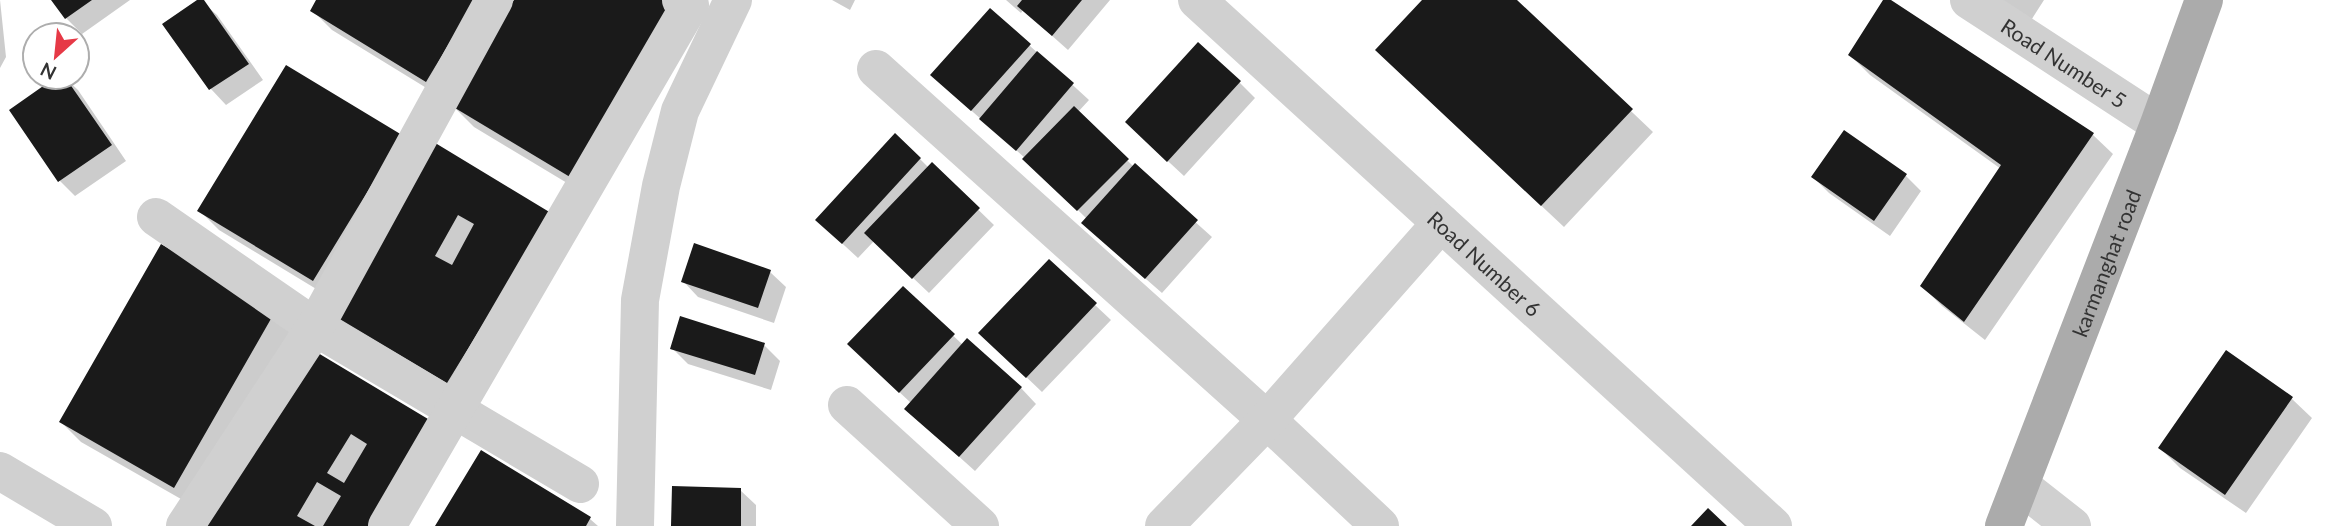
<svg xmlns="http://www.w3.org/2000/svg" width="2341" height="526" font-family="Lato,sans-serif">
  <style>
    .shadow { fill: #0003 }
    .building { fill: #1a1a1a; fill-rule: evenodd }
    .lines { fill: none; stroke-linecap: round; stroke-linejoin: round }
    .minor { stroke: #d0d0d0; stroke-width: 38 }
    .major { stroke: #ababab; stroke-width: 38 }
    .labels { text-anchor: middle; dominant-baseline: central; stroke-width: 7; stroke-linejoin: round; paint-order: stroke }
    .street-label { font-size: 21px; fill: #333; stroke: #fff }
  </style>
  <rect width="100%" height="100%" fill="#fff"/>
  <!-- shadow -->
  <path class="shadow" d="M0 0 6 57 0 68Z
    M53 0H130L82 34 66 18Z
    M200 0 217 15 263 80 226 105 211 89 165 24Z
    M318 0H507L446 100 332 30 312 10Z
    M516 0H658L592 198 474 127 452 105Z
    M832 0H855L850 10Z
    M1006 0H1110L1068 50 1023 10 1021 13Z
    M1424 0H1514L1653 132 1564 227 1399 72Z
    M1885 0 2093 135 2113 154 1985 340 1942 306 1922 286 2001 169 1870 75 1850 55Z
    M1991 0H2044L2028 25Z
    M1029 45 1089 100 1078 112 1134 167 1212 237 1162 293 1099 238 1087 219 1025 158 948 90Z
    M59 77H64L78 90 126 161 75 196 59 180Z
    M1239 82 1255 98 1184 176 1143 138Z
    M401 137 550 214 467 402 350 331 330 312 336 301 219 230 199 210Z
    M920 159 929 168 932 165 994 225 929 293 874 241 858 258 833 235Z
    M1906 176 1921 191 1890 236 1829 193 1813 177Z
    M162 247 295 331 195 507 81 442 61 422Z
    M770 272 786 287 774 323 698 297 683 281Z
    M903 288 963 345 1021 388 1036 404 975 471 906 409 911 403 865 360Z
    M1095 305 1111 320 1042 392 996 348Z
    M764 345 780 361 771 390 688 364 672 348Z
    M314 352 432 424 401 526H209Z
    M2227 353 2292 399 2312 418 2246 513 2180 468 2160 448Z
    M481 452 590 519 598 526H437Z
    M740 490 756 505V526H672Z"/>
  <!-- building -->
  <path class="building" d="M51 0H92L65 19Z
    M197 0H204L249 64 209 90 162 24Z
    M316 0H475L426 82 310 11Z
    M514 0H662L673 7 570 177 450 105Z
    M1022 0H1082L1052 36 1017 6Z
    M1422 0H1517L1633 109 1541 206 1375 50Z
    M1883 0H1891L2094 133 1964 322 1920 286 2001 165 1848 55Z
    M990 8 1031 44 971 111 930 75Z
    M1198 42 1241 81 1167 162 1125 122Z
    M1037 51 1074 83 1016 151 979 119Z
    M286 65 402 135 313 281 197 211Z
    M56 77H65L112 145 58 182 9 110Z
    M1074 106 1129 159 1077 211 1022 159Z
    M1844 130 1907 174 1874 221 1811 177Z
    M895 133 921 158 842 244 815 220Z
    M432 141 551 213 447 383 328 312ZM458 215 474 224 452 265 435 256Z
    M932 162 980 208 912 279 864 233Z
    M1135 163 1198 220 1145 279 1081 223Z
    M694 243 771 270 758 308 681 282Z
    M161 244 276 310 174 488 59 422Z
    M1049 259 1097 303 1026 378 978 333Z
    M903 286 955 334 899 393 847 344Z
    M680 316 765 343 755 375 670 349Z
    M967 338 1022 387 959 457 904 409Z
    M313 350 433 422 370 526H323L341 496 317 482 297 516 315 526H207ZM351 434 367 444 344 483 327 473Z
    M2226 350 2293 397 2225 495 2158 448Z
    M481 450 591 517 586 526H435Z
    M672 486 741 488V526H671Z
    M1708 508 1727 526H1691Z"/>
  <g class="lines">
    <!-- minor -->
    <g class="minor">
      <path id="s1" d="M1197 0 1773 526"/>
      <path id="s2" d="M1969 0 2159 124"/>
      <path d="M876 69 1267 420 1380 526"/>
      <path d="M156 217 315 327 580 484"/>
      <path d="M847 405 980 526"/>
      <path d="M0 471 93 526"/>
      <path d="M2021 486 2072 526"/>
      <path d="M185 526 315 327 494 0"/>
      <path d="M387 526 690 5 681 0"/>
      <path d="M635 526 640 300 661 186 680 111 733 0"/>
      <path d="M1164 526 1267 420 1441 223"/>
    </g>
    <!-- major -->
    <path class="major" id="s3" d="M2004 526 2159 124 2204 0"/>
  </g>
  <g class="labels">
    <!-- street labels -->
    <g class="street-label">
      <text stroke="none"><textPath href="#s2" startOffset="114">Road Number 5</textPath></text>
      <text stroke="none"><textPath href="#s1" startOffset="390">Road Number 6</textPath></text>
      <text stroke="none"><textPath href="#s3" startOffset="282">karmanghat road</textPath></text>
    </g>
  </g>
  <!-- north arrow -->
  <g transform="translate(56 56) rotate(207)"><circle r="33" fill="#ffffff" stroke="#adadad" stroke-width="2"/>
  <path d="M0-5L12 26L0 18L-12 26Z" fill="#e63946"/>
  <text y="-10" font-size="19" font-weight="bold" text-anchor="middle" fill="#333333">N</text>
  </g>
</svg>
